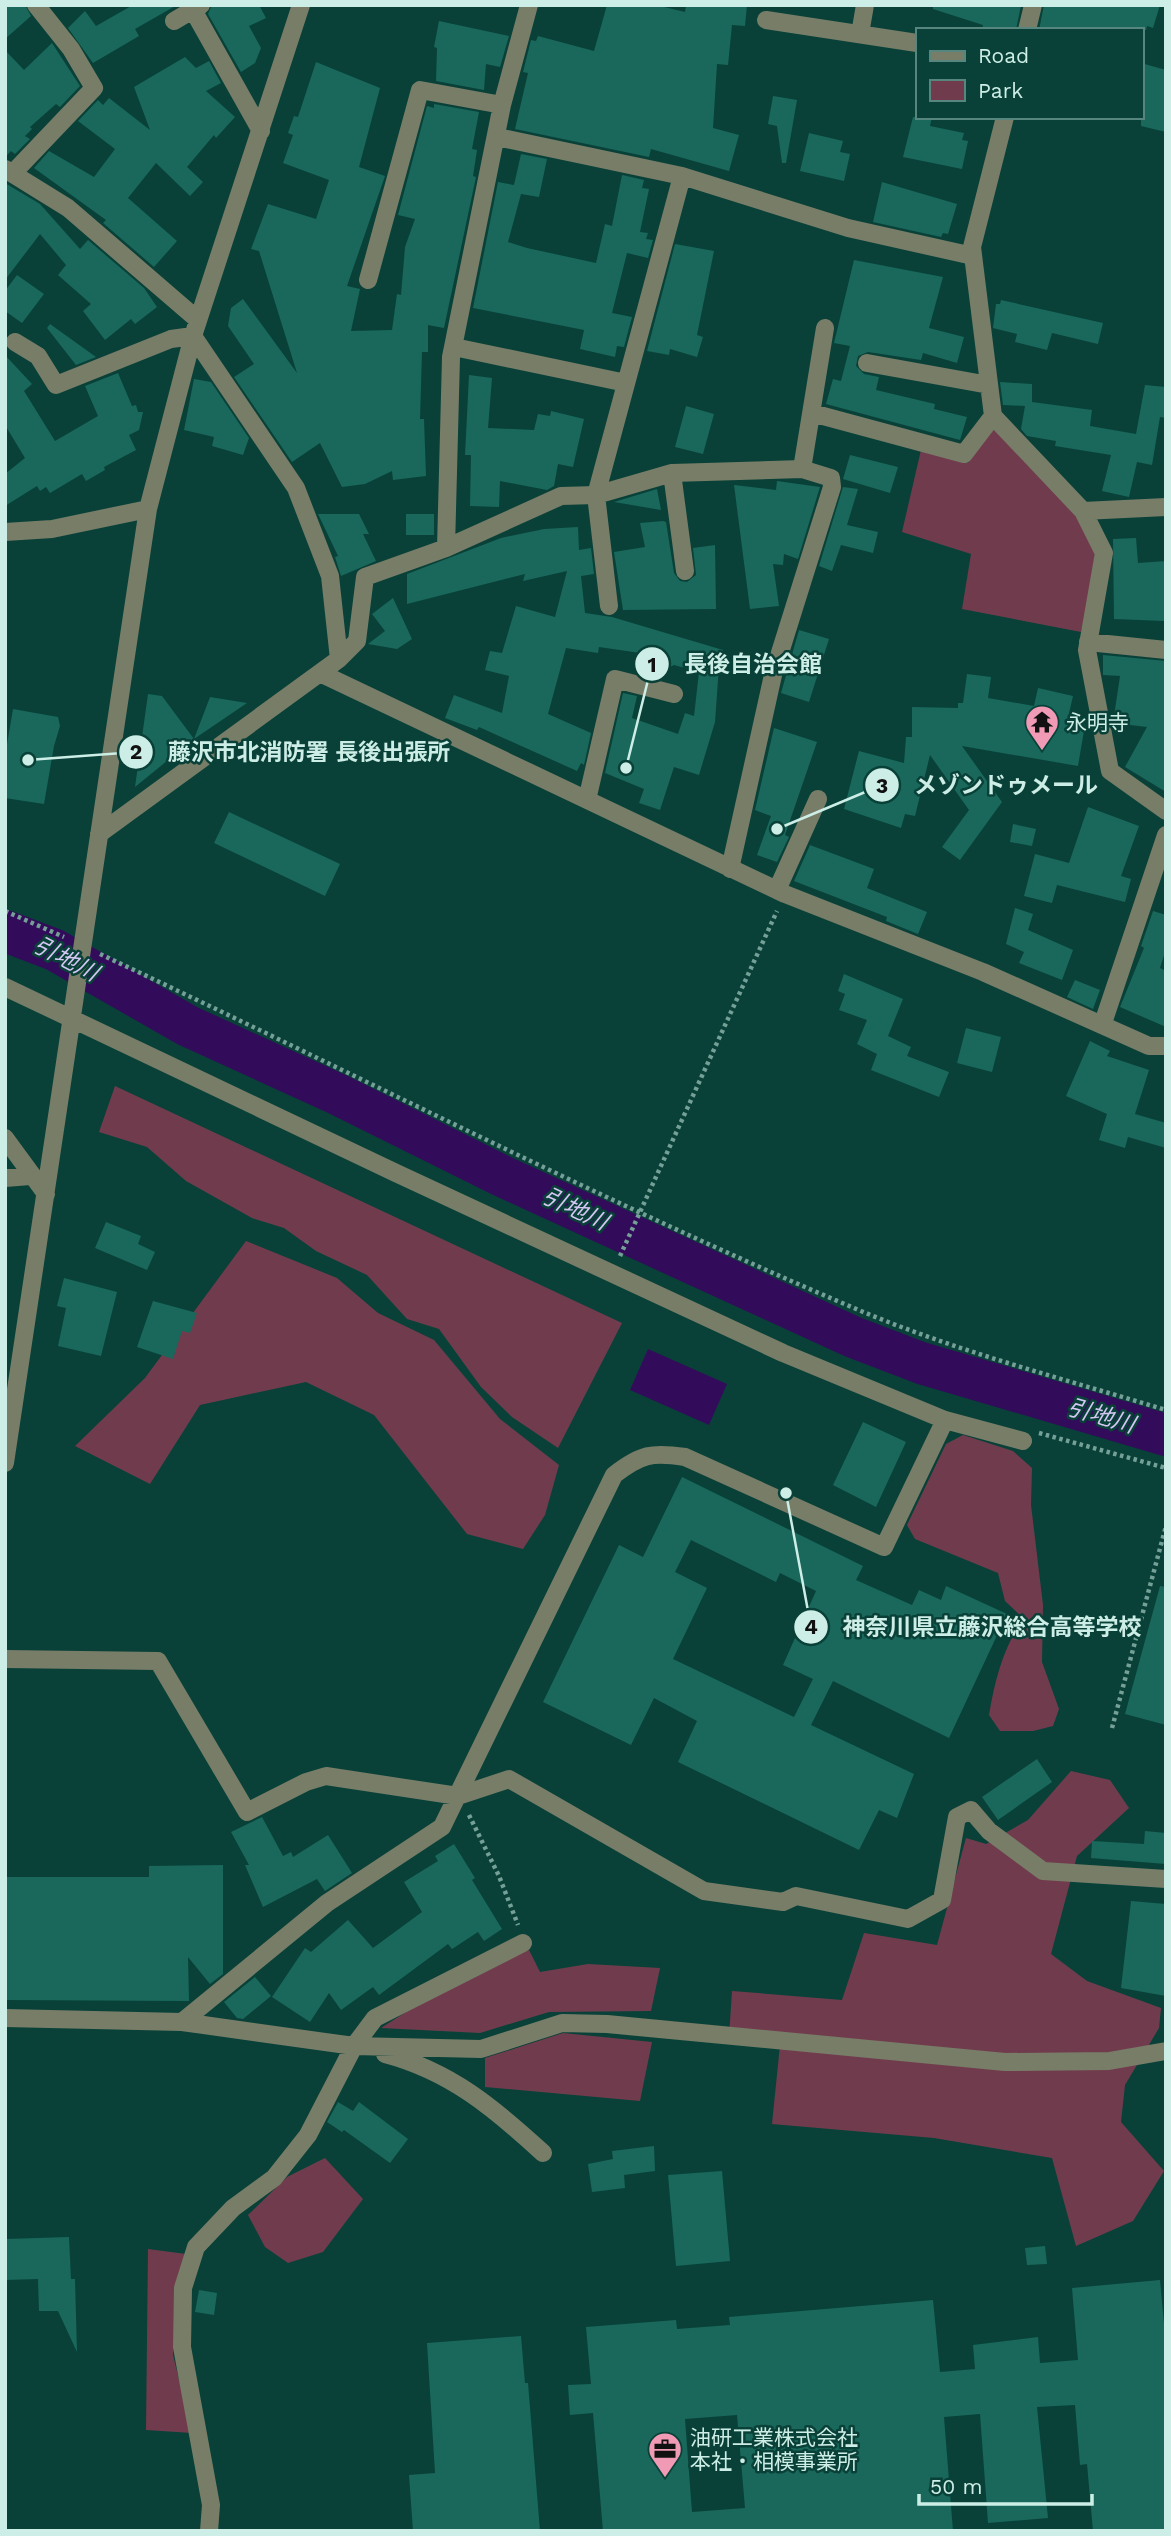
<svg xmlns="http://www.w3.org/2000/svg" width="1171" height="2536" font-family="'Work Sans','Noto Sans JP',sans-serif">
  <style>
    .green { fill: #703c4d }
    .water { fill: #320c5a }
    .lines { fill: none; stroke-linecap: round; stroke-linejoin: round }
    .river { stroke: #320c5a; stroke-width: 42 }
    .building { fill: #19685b; fill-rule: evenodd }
    .path { stroke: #74a097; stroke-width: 4.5; stroke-dasharray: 3.5 3.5; stroke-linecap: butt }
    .minor { stroke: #787d68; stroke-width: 18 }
    .labels { text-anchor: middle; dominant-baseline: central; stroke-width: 5; stroke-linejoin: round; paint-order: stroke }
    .poi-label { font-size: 21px; fill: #cdeee6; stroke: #094138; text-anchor: start }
    .water-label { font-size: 23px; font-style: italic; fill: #d5c7f4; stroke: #094138 }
    .leader { fill: none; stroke: #cdeee6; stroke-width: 2.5 }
    .callout-dot { fill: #cdeee6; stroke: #094138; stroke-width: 2.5 }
    .mark-label { font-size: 21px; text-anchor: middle; font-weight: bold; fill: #111 }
    .callout-label { font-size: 23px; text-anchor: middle; font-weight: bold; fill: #cdeee6; stroke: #094138; stroke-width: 5; stroke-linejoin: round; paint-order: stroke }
  </style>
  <rect width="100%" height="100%" fill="#094138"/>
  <!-- green -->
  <path class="green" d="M992 427 1080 516 1100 553 1081 632 962 609 971 554 902 532 921 450 968 463Z
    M115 1086 622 1323 558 1448 512 1417 481 1387 439 1329 407 1319 367 1275 316 1251 284 1228 252 1218 186 1181 147 1147 99 1132Z
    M246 1241 337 1278 378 1313 434 1340 500 1419 559 1465 545 1515 523 1549 467 1534 374 1415 306 1382 200 1405 150 1484 75 1446 145 1378Z
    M963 1435 1013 1451 1032 1468 1031 1505 1043 1605 1042 1662 1059 1709 1053 1726 1033 1731H1000L989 1715C995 1679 1003 1649 1023 1618L1005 1601 998 1573 915 1539 907 1525 946 1444Z
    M1071 1771 1110 1780 1129 1808 1077 1856 1051 1954 1087 1981 1161 2008 1159 2028 1125 2085 1121 2122 1164 2171 1133 2221 1076 2246 1052 2158 934 2138 772 2124 780 2045 729 2037 732 1991 842 2000 864 1933 937 1945 966 1838 986 1844 1028 1820Z
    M529 1950 540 1972 588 1964 660 1968 651 2011 549 2012 480 2033 381 2028 445 1987Z
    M563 2033 652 2042 640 2101 485 2087V2058Z
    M325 2158 363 2199 323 2252 288 2263 265 2247 248 2215 287 2177Z
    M148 2249 186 2254 175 2303 173 2355 192 2433 146 2430Z"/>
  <!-- water -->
  <path class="water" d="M648 1349 727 1384 709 1425 630 1390Z"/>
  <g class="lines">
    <!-- river -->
    <path class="river" d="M5 931 55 950 188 1026 337 1094 502 1176 853 1337 921 1363 1166 1435"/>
  </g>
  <!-- building -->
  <path class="building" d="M5 5H25L31 16 5 39Z
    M133 5H177L135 29 139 36 93 63 68 28 85 11 96 26Z
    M212 5H259L266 18 249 26 261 48 255 63 241 72 208 14Z
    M607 5H656L685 12 686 5H747L745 26 732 25 728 65 717 64 713 128 739 135 729 171 651 149 649 157 515 129 528 73 523 72 531 40 536 41 538 36 594 51Z
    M933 5H1021L1016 30H982L983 25 933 9Z
    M1044 5H1160L1153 28 1147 26 1146 30H1039Z
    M439 21 509 36 500 67 486 64 484 90 436 81 437 48 434 47Z
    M52 43 80 86 60 107 56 104 30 127 32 129 25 136 30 139 15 154 11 151 5 157V50L24 70Z
    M185 57 196 68 209 61 221 83 206 91 235 117 216 138 214 135 187 167 203 182 190 196 156 163 128 198 177 241 154 267 103 223 106 220 34 168 49 151 94 177 115 149 78 121 98 100 103 105 109 98 150 130 134 87Z
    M316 62 380 88 359 167 385 176 347 286 360 289 351 331 392 330 397 294 401 295 405 247 415 219 398 215 427 106 434 108V104L479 112 472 149 477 150 473 176 476 177 444 328 428 325V352H422L420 419H424L426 476 393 480 392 471 365 484 342 487 320 443 292 462 234 377 254 364 228 326 231 308 243 299 297 373 259 251 251 249 268 204 316 219 329 180 283 163 293 135 288 133 294 116 298 117Z
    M1141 63 1166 70V132L1141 126Z
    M773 96 797 100 786 163H782L777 126 768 124Z
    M913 117H932L930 126 964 133 962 140 968 141 962 169 903 157Z
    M809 133 843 141 840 152 850 154 844 181 800 171Z
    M521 154 547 159 539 197 521 194 508 242 527 248 596 263 605 224 612 226 622 175 644 180 642 188 649 189 640 232 648 233 646 239 653 240 648 258 627 253 612 313 632 317 624 347 617 346 615 357 580 349 584 330 473 308 498 182 514 185Z
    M882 182 957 204 948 234 943 233 941 237 873 222Z
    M5 183 40 204 80 249 88 240 144 288 157 307 135 324 131 319 105 340 83 311 91 304 58 275 66 265 40 234 5 280Z
    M675 244 714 251 697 335 703 337 697 357 670 349 669 355 647 351Z
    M854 260 943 277 929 328 964 337 957 363 923 353 921 360 868 352 858 356 856 366 864 374 879 377 876 390 935 404 934 409 967 417 960 440 826 404 833 379 841 381 850 346 834 343Z
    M17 275 44 294 22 323 5 311V291Z
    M1001 300 1103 323 1098 344 1052 333 1047 350 1015 342 1017 334 993 328 996 304H1000Z
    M50 324 96 357 76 365 47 328Z
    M5 355 32 384 24 391 55 441 98 416 85 386 118 373 132 406 136 405 138 412H143L139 430 129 435 136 450 104 467 105 470 86 481 82 474 50 493 46 487 40 491 37 486 5 506V474L25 458 5 425Z
    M469 375 492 378 488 428 534 430 538 414 550 416 551 411 584 419 573 467 558 464 554 486 547 490 500 481 499 507 470 506 471 455H465Z
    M194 379 211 382 249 438 243 455 212 446 214 437 184 430Z
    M1000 382 1032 384V402L1092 410 1090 426 1136 434 1145 385 1166 387V418L1160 417 1152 465 1137 462 1129 497 1102 491 1111 455 1055 446 1056 441 1027 436 1021 429 1025 406 1003 405Z
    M686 406 714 414 703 454 675 447Z
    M850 455 898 467 890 493 843 479Z
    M777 481 820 487 798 559 784 554 783 565 773 564 779 606 750 609 734 485 776 490Z
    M843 487 858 489 847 525 878 532 873 553 841 545 832 571 819 566Z
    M657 489 661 510 614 502Z
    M318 514H359L369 534H363L376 561 341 576 335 557 338 556Z
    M406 514H434V535H406Z
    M663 521 666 522 674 573 680 581 687 582 696 575 693 548 715 545 716 609 623 610 614 552 645 547 640 523Z
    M578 527 579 550 591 548 594 574 581 576 585 613 612 617 723 650 719 666 715 722 699 775 674 767 660 810 639 803 644 789 605 773 623 693 637 696 632 718 678 734 685 713 694 716 699 672 674 665 661 672 659 678 641 674 647 654 599 647 598 653 566 648 548 714 591 733 584 765 581 763 577 771 479 727 477 730 445 718 454 695 502 713 509 676 485 670 490 651 502 653 516 606 555 617 567 571 523 581 525 574 407 604V574L501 538 544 529Z
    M1136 538 1138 563 1166 561 1164 621 1114 619 1113 539Z
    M393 598 412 639 397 649 368 644 385 631 372 614Z
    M799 630 829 639 809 702 781 693Z
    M1103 655 1166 661V792L1125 767 1147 727 1113 723 1120 676 1103 675Z
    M967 674 991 677 988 698 1034 706 1038 688 1073 696 1067 722 1085 725 1078 766 962 746 1002 802 960 860 942 847 969 810 930 755 915 816 905 814 901 828 844 809 859 751 904 763 906 737H912V707L958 708V703H963Z
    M148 694 162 696 194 739 135 787Z
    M210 697 247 703 194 739Z
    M13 709 58 717 60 726 54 746 44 804 5 798V756Z
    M774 728 817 742 785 835 789 837 777 862 757 855 771 816 755 810Z
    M1088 807 1139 826 1121 876 1131 879 1125 902 1057 885 1052 903 1024 896 1035 854 1069 863Z
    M229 812 340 864 325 896 214 843Z
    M1013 824 1036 829 1032 846 1010 842Z
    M810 845 874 869 867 888 927 912 918 934 886 921 887 917 794 881Z
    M1015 908 1033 914 1028 930 1073 950 1062 980 1019 963 1024 952 1006 944Z
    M1153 911 1166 915V949L1160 968 1166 971V1027L1120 1007 1144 948 1141 946Z
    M844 974 903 999 888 1036 911 1047 907 1056 949 1072 939 1097 871 1070 877 1054 857 1044 867 1020 839 1010 845 994 838 991Z
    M1075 980 1100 990 1093 1009 1067 997Z
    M966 1028 1001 1037 992 1072 957 1063Z
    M1090 1041 1110 1051 1107 1056 1149 1070 1135 1114 1166 1123V1148L1128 1137 1125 1148 1099 1140 1107 1114 1066 1096Z
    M106 1222 141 1236 138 1244 155 1252 147 1270 95 1248Z
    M64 1278 117 1292 101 1356 58 1346 66 1308 57 1306Z
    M153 1301 197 1313 190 1333 182 1331 173 1359 137 1347Z
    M863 1422 906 1442 876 1507 833 1485Z
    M682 1477 863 1566 856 1580 912 1605 919 1590 941 1600 946 1586 1007 1614 949 1738 833 1681 811 1725 914 1774 897 1818 879 1810 859 1850 678 1762 697 1721 654 1698 631 1745 543 1702 619 1545 643 1557ZM691 1540 776 1582 780 1573 816 1591 783 1665 813 1679 794 1717 673 1659 707 1588 675 1572Z
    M1160 1586 1166 1587V1725L1125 1714Z
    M1037 1759 1052 1782 998 1820 982 1797Z
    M262 1817 283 1856 291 1852 293 1857 328 1835 352 1873 325 1891 317 1879 263 1907 245 1865H249L231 1832Z
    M1145 1831 1166 1833V1864L1091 1858 1092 1841 1144 1844Z
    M454 1844 475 1878 472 1880 502 1929 484 1941 478 1932 452 1949 448 1944 379 1995 373 1987 341 2010 329 1993 310 2022 272 1997 305 1948 311 1952 348 1920 373 1948 422 1912 404 1882 438 1861 435 1856Z
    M223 1865V1974L210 1984 188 1957 189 2001 5 2000V1877H149V1866Z
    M1131 1901 1166 1904V1996L1121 1988Z
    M255 1977 271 1996 243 2019 237 2018 224 2002Z
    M338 2102 353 2111 359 2102 408 2139 390 2163 344 2130 342 2132 327 2122Z
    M654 2146 655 2171 624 2175 625 2188 592 2192 588 2164 613 2159 612 2151Z
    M722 2171 730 2261 676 2266 668 2175Z
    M69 2237 71 2279H75L77 2352 58 2311H39L38 2279 5 2280V2239Z
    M1045 2246 1047 2264 1027 2265 1025 2248Z
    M1160 2280 1166 2345V2531H1093L1087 2464 1080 2465 1075 2405 1037 2407 1048 2518 988 2523 980 2414 944 2417 953 2531H603L593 2413 570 2415 568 2385 591 2384 586 2327 676 2320 677 2329 730 2325 729 2317 933 2300 940 2372 975 2369 973 2345 1038 2337 1040 2363 1078 2360 1072 2288ZM737 2415 745 2508 692 2512 685 2419Z
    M199 2290 217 2293 214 2315 195 2312Z
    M521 2336 525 2383H528L540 2531H413L409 2475 435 2473 427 2343Z"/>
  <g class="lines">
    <!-- path -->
    <path class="path" d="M5 911 64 937
      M100 954C354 1073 603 1202 861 1311 959 1352 1064 1379 1166 1410
      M620 1256 777 911
      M1039 1433 1166 1468
      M1112 1728 1166 1526
      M469 1815 499 1876 518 1925"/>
    <!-- minor -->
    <path class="minor" d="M193 10 261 131
      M766 20 917 43
      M174 21 201 5
      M1027 30 1033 5
      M860 34 865 5
      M1005 117 972 247 993 416 1083 511 1104 553 1087 650 1110 771 1166 811
      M497 137 682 176 848 228 973 256
      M5 169 68 208 198 320
      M14 172 94 88 71 49 36 5
      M368 280 420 90 502 105
      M15 342 38 356 56 385 171 339 193 336 296 488 330 576 339 659 99 834
      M454 347 626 383
      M867 363 989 385
      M812 413 964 454 993 416
      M802 469 825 328
      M672 473 685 571
      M1083 511 1166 507
      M5 532 52 529 148 509
      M446 548 451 357 502 105 529 5
      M609 606 596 495 682 176
      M1088 642 1166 650
      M339 659 357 641 365 577 446 548 561 496 596 495 672 473 802 469 831 478 832 487 773 675 730 869
      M320 673 785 894 983 972 1149 1046H1166
      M587 800 615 679 674 694
      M777 890 818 799
      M5 987 396 1173 783 1353 945 1420 1023 1441
      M1103 1023 1166 835
      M5 1138 46 1194
      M5 1178 30 1176
      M5 1463 148 509 193 336 301 5
      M5 1659 158 1661 247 1812 306 1782 326 1776 458 1796 509 1779 704 1891 783 1902 796 1896 908 1919 942 1900 957 1817 971 1810 989 1831 1043 1871 1166 1879
      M5 2018 182 2022 354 2046 481 2049 562 2023 607 2024 1005 2062 1109 2061 1166 2051
      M182 2022 327 1903 442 1827 614 1475C641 1454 652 1452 685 1457L884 1547 945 1420
      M385 2054C450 2071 494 2108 543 2153
      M209 2531 211 2505 182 2347 183 2288 196 2247 233 2208 274 2178 308 2135 354 2046 375 2018 523 1943"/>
  </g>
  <!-- icons -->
  <defs>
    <g id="temple-pin" transform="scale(1.75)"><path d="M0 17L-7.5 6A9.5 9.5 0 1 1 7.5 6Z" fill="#f09ab5" stroke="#094138"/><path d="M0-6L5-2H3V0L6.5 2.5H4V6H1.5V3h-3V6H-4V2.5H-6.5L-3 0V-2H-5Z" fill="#111"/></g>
    <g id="office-pin" transform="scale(1.75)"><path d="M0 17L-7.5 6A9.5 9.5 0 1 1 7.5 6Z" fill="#f09ab5" stroke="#094138"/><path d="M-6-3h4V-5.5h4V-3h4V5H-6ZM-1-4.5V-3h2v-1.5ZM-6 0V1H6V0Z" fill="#111"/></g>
  </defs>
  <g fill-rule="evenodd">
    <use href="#temple-pin" x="1042" y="722"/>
    <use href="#office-pin" x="665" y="2449"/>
  </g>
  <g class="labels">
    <!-- poi labels -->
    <g class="poi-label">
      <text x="1066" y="722">永明寺</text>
      <text x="690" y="2437">油研工業株式会社<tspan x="690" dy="24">本社・相模事業所</tspan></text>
    </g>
    <!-- water labels -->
    <g class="water-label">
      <text transform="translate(66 959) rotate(27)">引地川</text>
      <text transform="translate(575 1209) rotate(25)">引地川</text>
      <text transform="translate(1101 1416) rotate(16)">引地川</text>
    </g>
  </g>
  <!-- callouts -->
  <path class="leader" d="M626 768L652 664M28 760L136 752M777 829L882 785M786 1493L811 1627"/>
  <g class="callout-dot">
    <circle cx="626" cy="768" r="7"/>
    <circle cx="28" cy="760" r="7"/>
    <circle cx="777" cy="829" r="7"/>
    <circle cx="786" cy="1493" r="7"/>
    <circle cx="652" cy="664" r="18"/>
    <circle cx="136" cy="752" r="18"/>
    <circle cx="882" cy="785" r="18"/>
    <circle cx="811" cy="1627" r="18"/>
  </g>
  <g class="mark-label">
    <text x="652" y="672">1</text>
    <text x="136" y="759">2</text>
    <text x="882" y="793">3</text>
    <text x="811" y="1634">4</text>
  </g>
  <g class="callout-label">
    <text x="753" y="672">長後自治会館</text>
    <text x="309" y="760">藤沢市北消防署 長後出張所</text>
    <text x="1006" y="793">メゾンドゥメール</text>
    <text x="992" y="1635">神奈川県立藤沢総合高等学校</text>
  </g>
  <!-- border -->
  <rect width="1171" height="2536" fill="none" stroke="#cdeee6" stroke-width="14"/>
  <!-- legend -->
  <rect x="916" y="28" width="228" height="91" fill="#094138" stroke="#57867e" stroke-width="2"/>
  <rect x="930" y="51" width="35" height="10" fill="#787d68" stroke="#57867e" stroke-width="2"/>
  <text x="978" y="63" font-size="21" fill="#cdeee6">Road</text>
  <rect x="930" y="80" width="35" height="21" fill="#703c4d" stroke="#57867e" stroke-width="2"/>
  <text x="978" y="98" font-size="21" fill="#cdeee6">Park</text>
  <!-- scale -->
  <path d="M919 2494v10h173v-10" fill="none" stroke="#cdeee6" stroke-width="3.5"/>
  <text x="930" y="2494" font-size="21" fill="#cdeee6" stroke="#094138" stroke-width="5" paint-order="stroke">50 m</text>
</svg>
